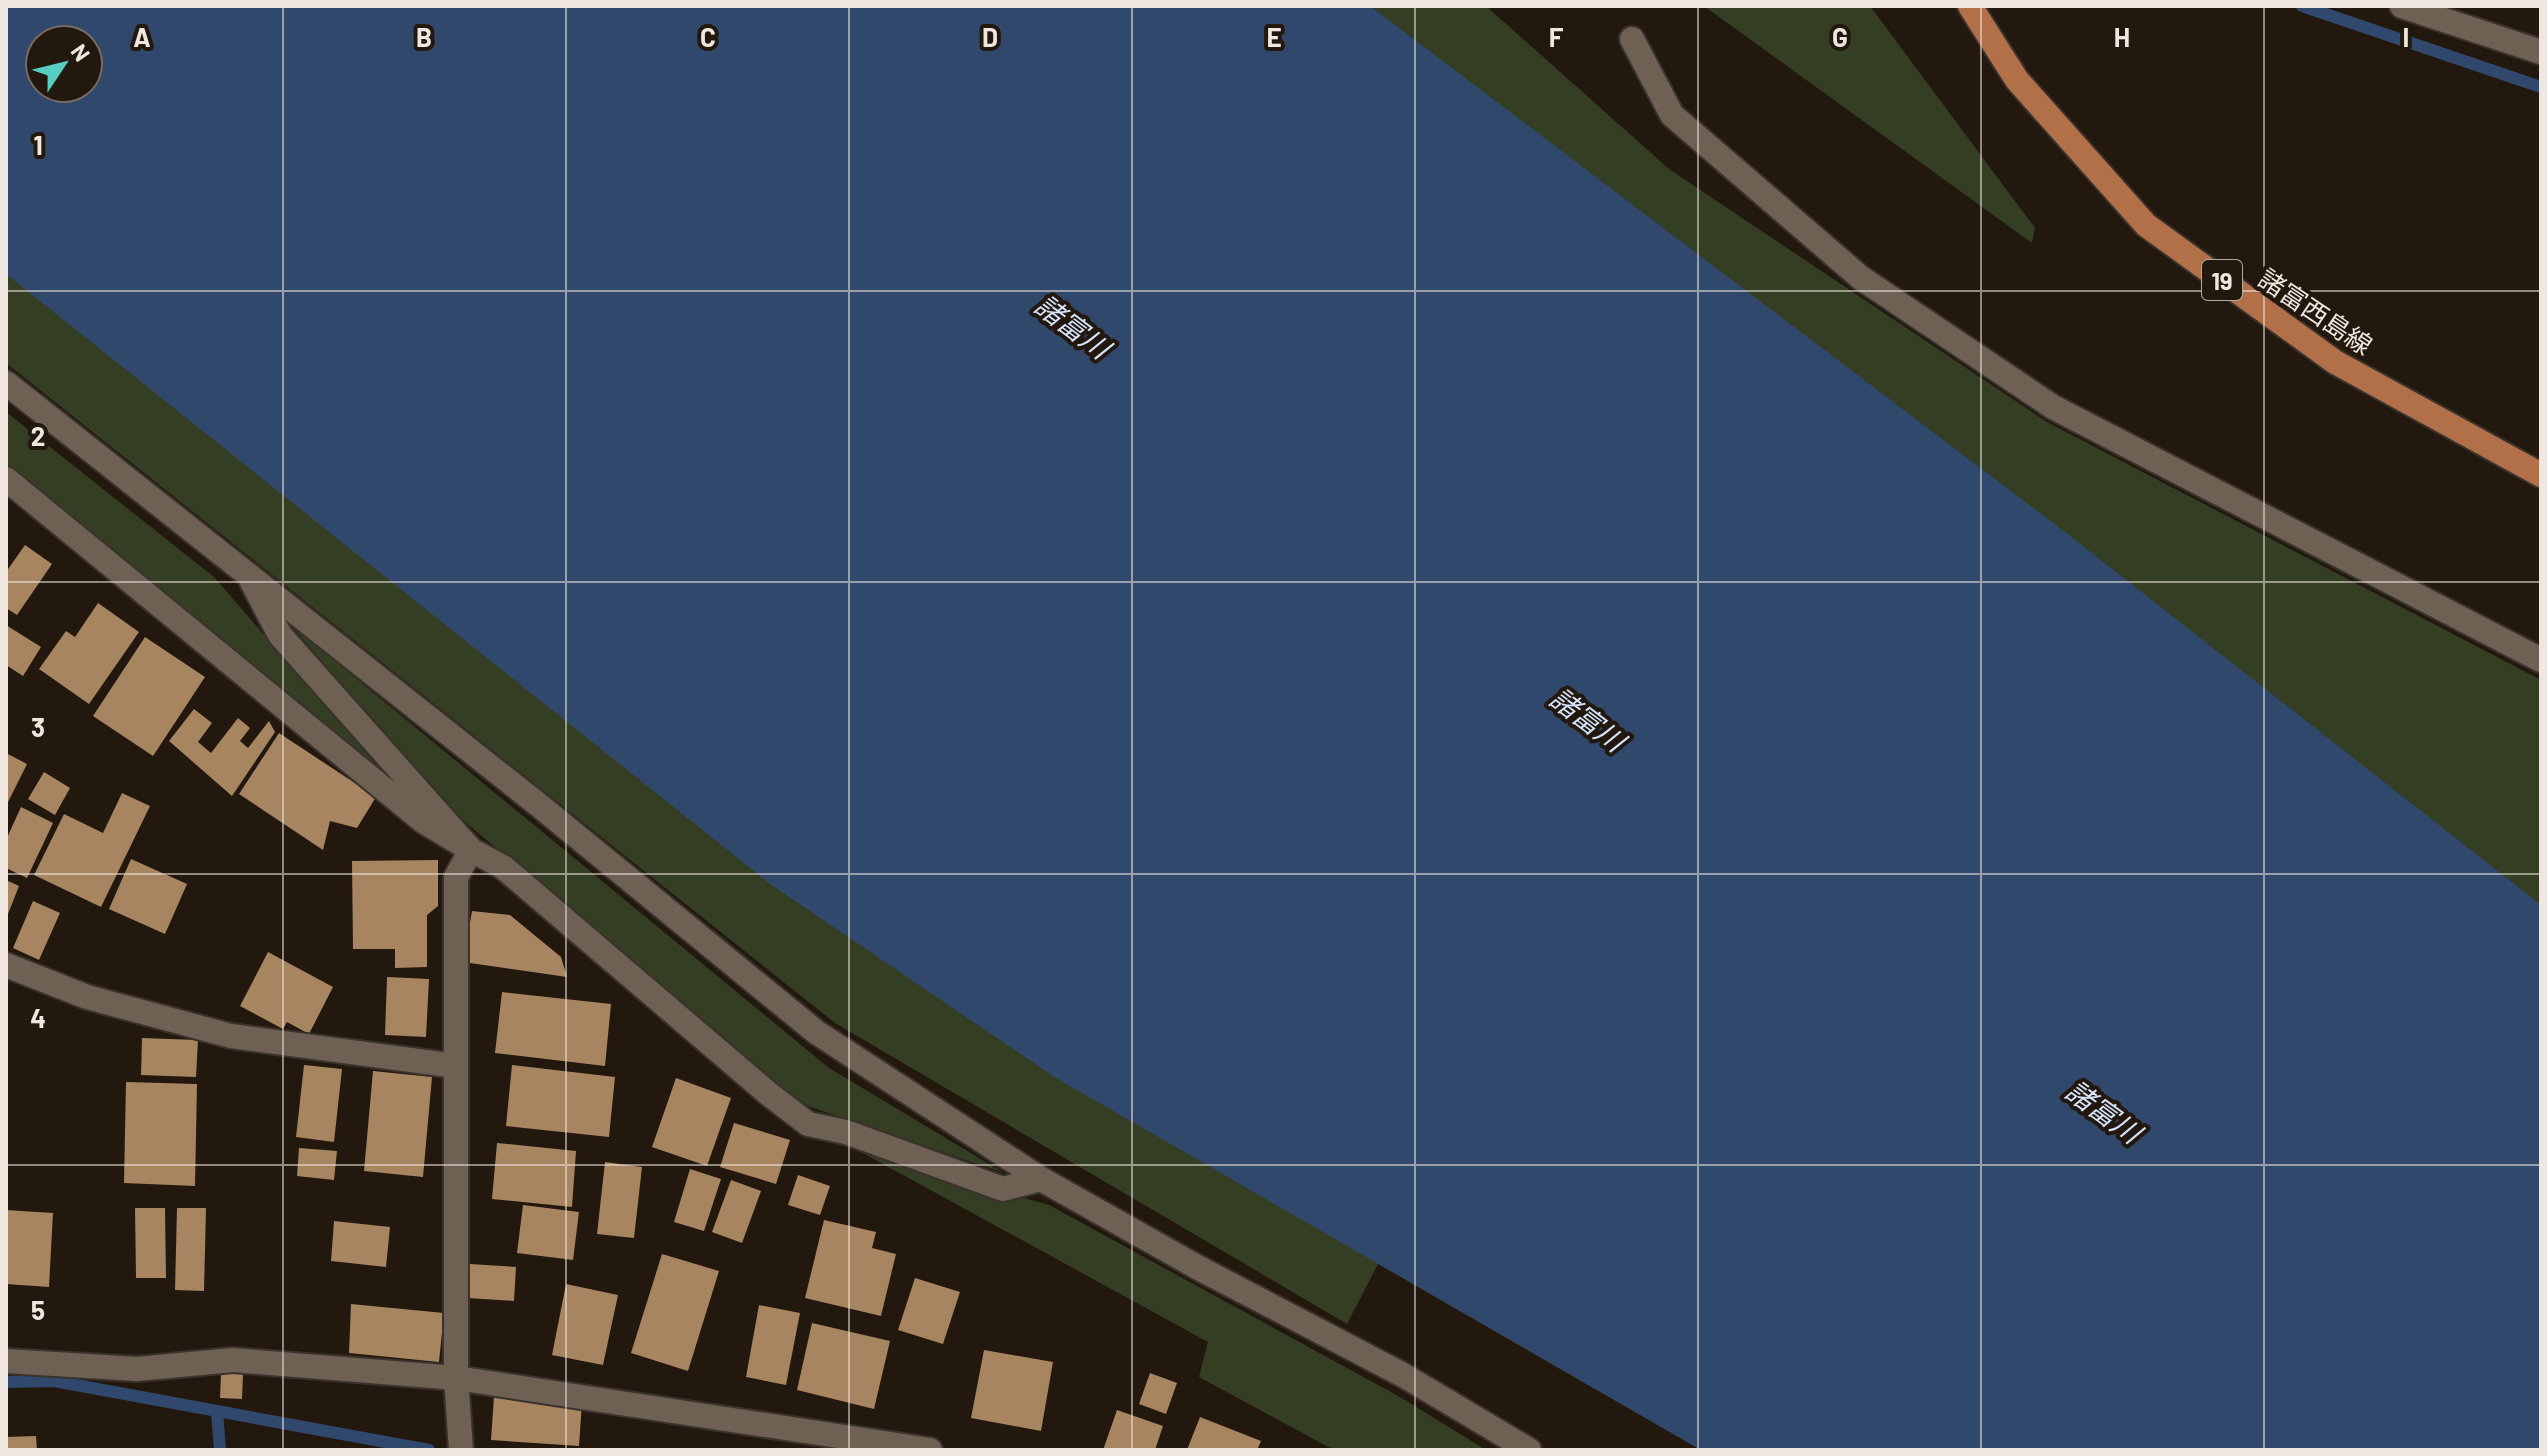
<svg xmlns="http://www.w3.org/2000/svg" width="2547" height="1456" font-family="Barlow,'Noto Sans JP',sans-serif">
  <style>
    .green { fill: #343e22 }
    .water { fill: #30486b; fill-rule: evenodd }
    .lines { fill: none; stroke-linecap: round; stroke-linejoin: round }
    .stream { stroke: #30486b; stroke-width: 12 }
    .building { fill: #a68560 }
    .minor-casing { stroke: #3a322d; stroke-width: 28 }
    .major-casing { stroke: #3a322d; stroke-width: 28 }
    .minor { stroke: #6e6154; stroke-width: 24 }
    .major { stroke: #b27049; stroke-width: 24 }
    .grid { fill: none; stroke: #f0e8e0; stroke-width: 2; stroke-opacity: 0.55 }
    .labels { text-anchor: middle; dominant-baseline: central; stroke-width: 8; stroke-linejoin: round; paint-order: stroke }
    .shield { fill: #23180d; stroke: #b2aaa1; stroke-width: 2 }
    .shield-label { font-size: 24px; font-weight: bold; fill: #f0e8e0 }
    .street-label { font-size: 26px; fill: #f0e8e0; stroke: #23180d }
    .water-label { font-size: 28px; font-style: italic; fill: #d3e4fc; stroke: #23180d }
    .grid-label { font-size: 26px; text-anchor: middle; font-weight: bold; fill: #f0e8e0; stroke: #23180d; stroke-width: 8; stroke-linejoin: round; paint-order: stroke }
  </style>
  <rect width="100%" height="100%" fill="#23180d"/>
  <!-- green -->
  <path class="green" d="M1323 6H1486L1669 169 2047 422 2541 680V945Z
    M1704 6H1870L2035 228 2032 243Z
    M6 209 1701 1450 1378 1264 1347 1324 835 1023 6 363Z
    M6 412 214 577 381 770 6 468Z
    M290 624 829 1068 1004 1173 799 1103 446 806Z
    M861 1152 1049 1205 1400 1397 1486 1450H1334L1199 1377 1208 1342Z"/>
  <!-- water -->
  <path class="water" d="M6 6H1370L2069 535 2541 905V1450H1701L1056 1078 770 884 6 274ZM40 40H88V88H40Z"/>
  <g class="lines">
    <!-- stream -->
    <path class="stream" d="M2302 6 2541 87
      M6 1382 54 1381 429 1450
      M217 1411 220 1450"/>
  </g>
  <!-- building -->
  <path class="building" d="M25 545 52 564 17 615 6 608V572Z
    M98 603 139 632 89 704 39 669 66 631 75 637Z
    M6 625 41 647 23 676 6 665Z
    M145 637 205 677 153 756 93 716Z
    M194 709 212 723 198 742 211 753 238 718 250 728 240 741 248 748 269 721 275 732 232 796 169 741Z
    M279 733 376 797 357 828 330 821 323 850 239 794Z
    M6 753 27 764 6 806Z
    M44 772 70 788 55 815 28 799Z
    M122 793 150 806 101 907 34 875 64 814 103 833Z
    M21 807 53 823 27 878 6 868V840Z
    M131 859 187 884 165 934 109 909Z
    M438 860V906L427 915V967L395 968V949H353L352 861Z
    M6 880 19 886 6 919Z
    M33 901 60 913 39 960 13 948Z
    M472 911 510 915 561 957 567 977 463 962Z
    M268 952 333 987 309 1034 287 1022 283 1029 240 1006Z
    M387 977 429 979 426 1037 385 1035Z
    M502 992 611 1004 605 1066 495 1053Z
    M142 1038 198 1040 196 1077 141 1075Z
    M304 1065 342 1069 334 1142 296 1137Z
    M512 1065 615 1077 609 1137 506 1126Z
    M373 1071 432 1077 423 1177 364 1171Z
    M676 1078 731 1098 707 1166 652 1147Z
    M126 1082 197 1084 195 1186 124 1183Z
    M734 1123 790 1140 776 1184 720 1167Z
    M497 1143 576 1151 572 1207 492 1199Z
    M299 1148 337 1151 334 1180 297 1176Z
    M605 1162 642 1167 634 1238 597 1234Z
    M690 1169 721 1179 704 1231 674 1222Z
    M798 1175 830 1186 820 1215 788 1205Z
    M731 1180 761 1191 742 1243 712 1232Z
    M523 1205 579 1212 573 1260 517 1253Z
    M135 1208H165L166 1278H136Z
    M177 1208H206L204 1291 175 1290Z
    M6 1210 53 1213 49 1287 6 1284Z
    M824 1220 876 1232 872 1248 896 1254 881 1316 805 1298Z
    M334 1221 390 1227 386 1267 331 1261Z
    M662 1254 719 1271 688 1371 631 1353Z
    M470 1264 516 1267 514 1301 468 1298Z
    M915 1278 960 1292 943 1344 898 1330Z
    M566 1284 618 1295 603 1365 552 1355Z
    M351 1304 444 1313 439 1362 349 1353Z
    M759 1305 800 1313 786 1385 746 1377Z
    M812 1323 890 1341 874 1409 797 1390Z
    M984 1350 1053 1362 1041 1431 971 1418Z
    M1150 1373 1177 1383 1166 1414 1139 1404Z
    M221 1374H243L242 1399 220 1398Z
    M494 1396 582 1402 579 1446 491 1440Z
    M1117 1410 1163 1426 1155 1450H1103Z
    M1200 1417 1261 1441 1257 1450H1187Z
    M36 1436 37 1450H6V1437Z"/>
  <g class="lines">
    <!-- minor casing -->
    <g class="minor-casing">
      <path id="minor" d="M2402 6 2541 52
        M1632 39 1672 115 1861 278 2053 407 2541 660
        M6 383 540 806 816 1032 1041 1179 1197 1267 1403 1375 1529 1450
        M6 479 423 821 471 850 456 877V1378L461 1450
        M252 582 280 635 471 850 503 867 769 1094 808 1124 846 1132 1003 1189 1041 1179
        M6 965 87 997 231 1036 456 1066
        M6 1361 137 1369 233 1360 456 1378 930 1450"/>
    </g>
    <!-- major casing -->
    <g class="major-casing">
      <path id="major" d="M1970 6 2017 80 2146 225 2335 362 2541 475"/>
    </g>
    <!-- minor -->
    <use href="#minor" class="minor"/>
    <!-- major -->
    <use href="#major" class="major"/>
  </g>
  <!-- grid -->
  <path class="grid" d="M283 6V1450M566 6V1450M849 6V1450M1132 6V1450M1415 6V1450M1698 6V1450M1981 6V1450M2264 6V1450M6 291H2541M6 582H2541M6 874H2541M6 1165H2541"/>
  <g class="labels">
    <!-- shield labels -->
    <rect class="shield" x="2202" y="260" width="40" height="40" rx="6"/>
    <g class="shield-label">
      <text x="2222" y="280">19</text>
    </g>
    <!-- street labels -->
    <g class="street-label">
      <text transform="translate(2316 311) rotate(34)">諸富西島線</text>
    </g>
    <!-- water labels -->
    <g class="water-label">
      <text transform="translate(1073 326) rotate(37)">諸富川</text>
      <text transform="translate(1588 719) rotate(37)">諸富川</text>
      <text transform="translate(2104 1111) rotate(36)">諸富川</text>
    </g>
  </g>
  <g class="grid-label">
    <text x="142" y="47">A</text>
    <text x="424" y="47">B</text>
    <text x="708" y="47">C</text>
    <text x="990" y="47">D</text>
    <text x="1274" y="47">E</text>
    <text x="1556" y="47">F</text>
    <text x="1840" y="47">G</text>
    <text x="2122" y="47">H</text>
    <text x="2406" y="47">I</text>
    <text x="38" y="155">1</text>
    <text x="38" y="446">2</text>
    <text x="38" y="737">3</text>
    <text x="38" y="1028">4</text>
    <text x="38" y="1320">5</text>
  </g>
  <!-- border -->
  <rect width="2547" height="1456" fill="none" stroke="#f0e8e0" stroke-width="16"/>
  <!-- north arrow -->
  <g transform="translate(64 64) rotate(55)"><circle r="38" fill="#23180d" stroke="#756b61" stroke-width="2"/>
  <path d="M0-6L14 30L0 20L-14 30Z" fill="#57cec1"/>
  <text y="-12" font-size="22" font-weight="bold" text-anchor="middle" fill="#f0e8e0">N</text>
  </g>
</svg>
